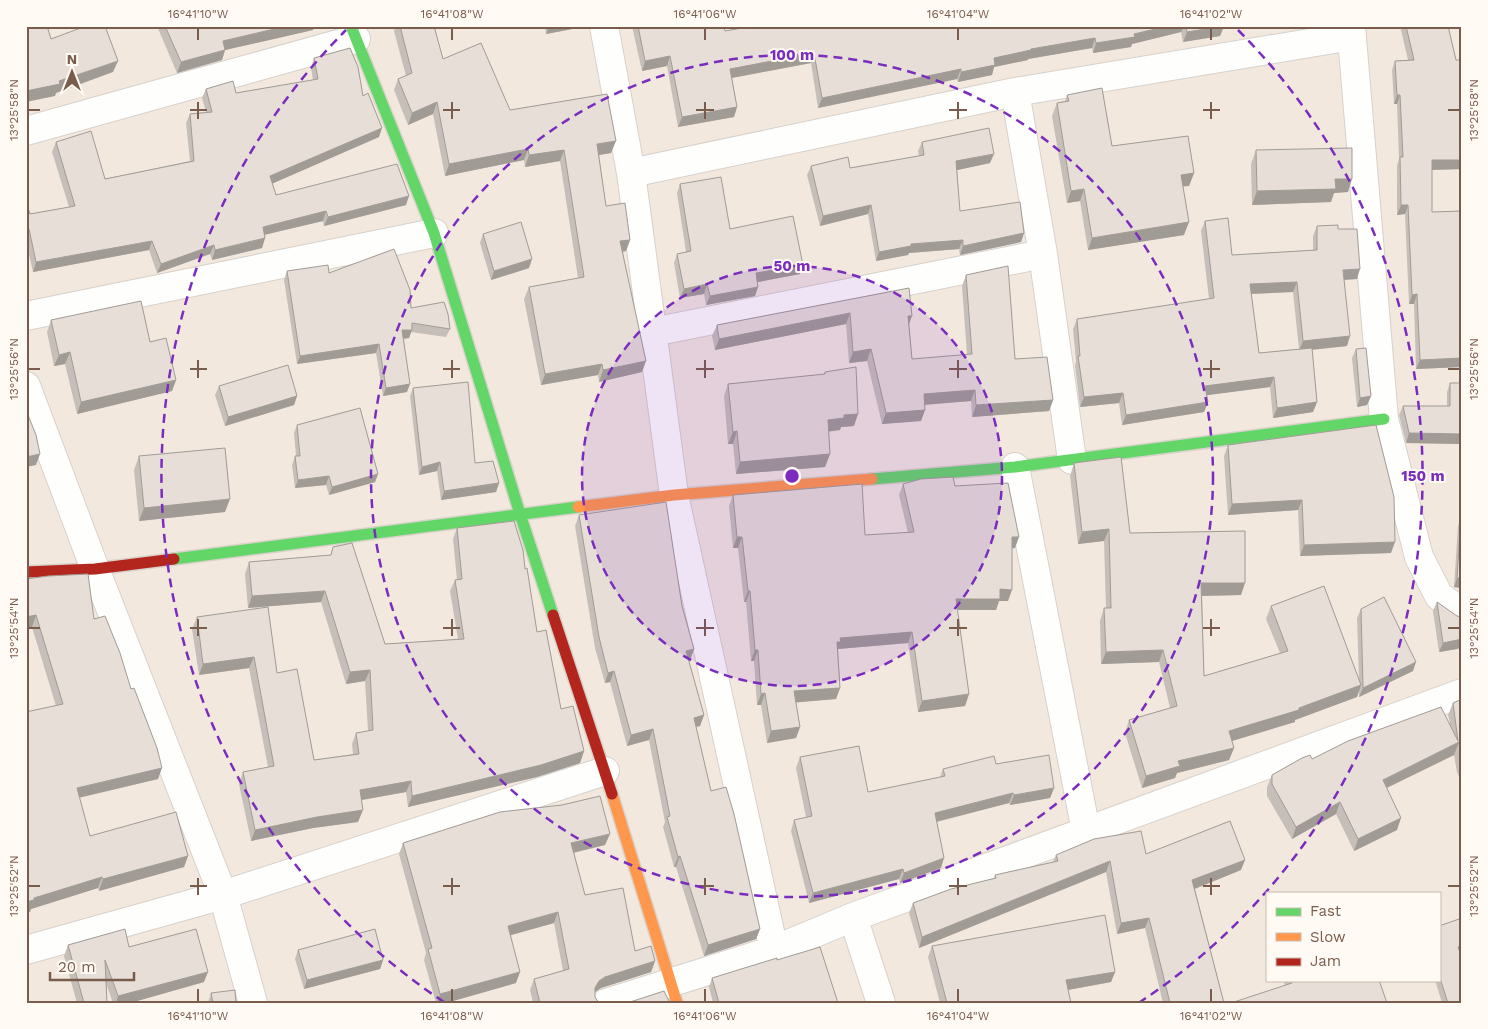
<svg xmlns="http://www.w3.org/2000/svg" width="1488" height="1029" font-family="'Work Sans',sans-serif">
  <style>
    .residential { fill: #f2e8de; fill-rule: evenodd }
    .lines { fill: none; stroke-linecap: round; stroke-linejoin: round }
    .street-casing { stroke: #d7d1cb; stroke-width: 30 }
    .fast-casing { stroke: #d9d2cb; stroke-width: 14 }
    .slow-casing { stroke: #d9d2cb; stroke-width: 14 }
    .jam-casing { stroke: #d9d2cb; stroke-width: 14 }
    .street { stroke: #fefefd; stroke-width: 28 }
    .fast { stroke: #63d668; stroke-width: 11 }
    .slow { stroke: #ff974d; stroke-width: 11 }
    .jam { stroke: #b3261e; stroke-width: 11 }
    .wall { fill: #c6bfb9; fill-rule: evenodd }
    .shaded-wall { fill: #a19b96 }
    .building { fill: #e6ded7; stroke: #a19b96 }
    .ticks { fill: none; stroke: #7a5c4d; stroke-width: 2 }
    .ring { fill: none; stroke: #7b2cbf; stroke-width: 2.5; stroke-dasharray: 9 6 }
    .centre { fill: #7b2cbf; stroke: #fffaf3; stroke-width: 2.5 }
    .ring-label { font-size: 15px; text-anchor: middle; font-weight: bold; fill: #7b2cbf; stroke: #fffaf3; stroke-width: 4; stroke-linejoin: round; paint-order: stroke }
    .neatline { fill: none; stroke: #7a5c4d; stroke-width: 2 }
    .ticks-label { font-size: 12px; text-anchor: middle; fill: #7a5c4d }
  </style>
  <rect width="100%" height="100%" fill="#f9f5f0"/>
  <!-- residential -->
  <path class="residential" d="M26 26H1462V1003H26ZM1267 893H1439V980H1267Z"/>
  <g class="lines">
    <!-- street casing -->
    <g class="street-casing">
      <path id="street" d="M604 26 631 173 674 495 774 950
        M1351 26 1384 419 1419 557 1439 596 1462 612
        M1015 92 1043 254 1072 460
        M26 131 356 39
        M631 173 1015 92 1352 36
        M26 316 434 233
        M653 332 1043 254
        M26 386 95 569 223 895 253 1003
        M1015 467 1086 831
        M853 917 881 1003
        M26 950 223 895 605 771
        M606 1003 774 950 853 917 1462 693"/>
    </g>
    <!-- fast casing -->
    <g class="fast-casing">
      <path id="fast" d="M351 26 434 233 520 514 553 615
        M872 479 1015 467 1384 419
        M174 559 578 507"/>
    </g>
    <!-- slow casing -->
    <g class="slow-casing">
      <path id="slow" d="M578 507 674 495 872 479
        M612 794 677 1003"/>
    </g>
    <!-- jam casing -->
    <g class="jam-casing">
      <path id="jam" d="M26 572 95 569 174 559
        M553 615 612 794"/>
    </g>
    <!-- street -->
    <use href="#street" class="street"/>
    <!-- fast -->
    <use href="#fast" class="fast"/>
    <!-- slow -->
    <use href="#slow" class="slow"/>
    <!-- jam -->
    <use href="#jam" class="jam"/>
  </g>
  <!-- wall -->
  <path class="wall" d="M157 26H314L313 30 225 50 222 60 177 73Z
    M396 26H434L443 59 510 110 611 153 599 155 606 206 630 240 626 251 623 252 642 372 599 382 598 375 541 385 524 299 529 287 578 278 560 161 525 167 524 160 445 176 433 114 408 125 394 90 398 79 406 76 394 31Z
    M545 26H588L546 34Z
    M632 26H724L725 31 753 26H1224L1220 36 1183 42 1181 32 1132 44 1131 47 1093 53 1092 48 1028 59V60L994 67 992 75 958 82 957 79 818 108 811 63 732 78 737 107 734 117 678 127 667 66 642 71Z
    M1400 26H1448L1456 60H1462V169L1432 170V212L1462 211V367L1416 369 1414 304H1409L1405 214 1397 215V166L1399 159 1397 104H1394L1392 70 1395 61 1408 60Z
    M314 58 363 96 379 137 272 183 276 195 406 205 324 226 323 221 264 235 265 238 262 248 212 260 210 254 157 273 149 250 33 272 26 241V201L30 214 69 207 52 152 56 142 105 179 190 161 186 123 190 114 206 112 202 98 206 89 236 93 313 80 311 68Z
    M1067 95 1112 146 1194 173 1189 186H1183L1184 235 1088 250 1080 201 1067 203 1052 116 1057 103 1065 101Z
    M922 142 990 163 957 170 960 211 1024 233 1021 242 960 255 959 249 909 253 908 255 876 261 868 214 820 226 807 175 811 166 850 168 919 156 918 151Z
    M1256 150 1348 192 1334 193 1331 202 1252 205 1251 164Z
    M680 184 730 229 800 274 757 282 758 287 755 296 706 305 704 294 680 298 674 263 677 254 686 252 677 193Z
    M1205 221 1232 255 1313 250V236L1317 226 1338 229 1357 279 1344 280 1347 346 1312 350 1317 402 1313 412 1273 418 1270 387 1207 395 1208 402 1204 412 1122 425 1119 403 1080 407 1075 366 1076 361 1073 329 1077 319 1209 299 1201 231ZM1293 292 1299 349 1259 353 1251 294Z
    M483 234 529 268 491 280 480 243Z
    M287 271 329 273 411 308 450 329 446 337 411 332 409 338 404 339 407 392 383 396 376 353 297 364 284 280Z
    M966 275 1015 359 1053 400 1049 411 972 417 971 401 925 405V410L921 421 882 424 867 361 849 363 846 324 715 350 712 336 717 325 909 288V323L912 359 967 355 962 286Z
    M51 320 150 342 176 380 172 391 77 414 65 364 54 366 47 332Z
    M1356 349 1371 396 1367 405 1357 407 1352 358Z
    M825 372 854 426 841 427 840 430 828 432 830 454 825 467 736 474 733 444H728L724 396 728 384 824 374Z
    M1450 383 1462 444 1406 443 1399 415 1403 406H1447V392Z
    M219 386 297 396 294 405 225 426 215 395Z
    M413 388 475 463 499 483 496 492 441 500 437 471 419 475 410 396Z
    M297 425 378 474 375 482 329 495 326 485 295 488 292 465 295 456H296L294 433Z
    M1228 445 1391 553 1300 556 1298 510 1228 515 1224 456Z
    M139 456 225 512 139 521 134 470Z
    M1074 463 1130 533 1241 595 1202 596 1204 676 1280 653 1266 619 1271 606 1359 679 1357 618 1361 609 1413 671 1359 697V691L1357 697 1295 720V722L1232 741 1234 748 1229 760 1177 773 1175 778 1142 788 1125 733 1129 720 1170 708 1159 662 1101 664 1100 621 1104 608H1106L1104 541 1078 544 1070 476Z
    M903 484 955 486 1015 548H1012L1008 601H999L996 610H957L969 694 965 706 918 712 908 643 838 649 840 688 836 699 796 702 800 727 796 738 767 743 761 705H757L754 661H751L746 602H744L738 548H733L729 506 733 495 865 535 908 533 899 495Z
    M579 515 682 606 694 649 690 660H688L704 715 700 726 696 727 711 791 760 929 756 939 704 956 676 867H674L663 827 665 822 649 740 627 746 610 682 605 683 595 648 575 526Z
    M1461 517 1462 588 1454 587 1458 526Z
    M457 528 525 569 537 632 561 709 584 751 580 763 537 777 408 807 406 792 361 800 358 822 313 828 251 841 239 784 243 772 268 767 249 668 199 675 192 629 197 617 277 673 314 760 353 754 352 744 356 733 368 731 365 681 346 684 321 602 248 608 245 574 249 562 330 555 385 644 458 639 450 591 455 580H457L453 539Z
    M26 579 94 619 158 779 79 798 90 836 188 856 184 867 99 891 98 888 31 909 30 912 56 706 32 627Z
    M1437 602 1457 616 1462 617V647L1457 649 1439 652 1433 611Z
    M1462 699V784L1457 772 1454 755 1387 788 1397 830 1354 851 1336 814 1292 839 1267 796V787L1272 775 1312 759 1450 723 1448 715 1453 703Z
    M800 757 868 792 940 777 943 769 996 764 1054 788 1050 798 1010 805 1009 803 937 822 941 868 900 883 899 879 809 903 791 831 794 820 806 817 796 768Z
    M403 843 605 845 574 853 585 895 635 951 655 961 651 972 601 988 595 992V997L599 1003H533L530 990 534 979 563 971 554 923 510 935 516 983 446 1003H436L424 960 426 953 399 854Z
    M1146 854 1241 870 1195 889 1224 1003H1163L1145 928 1117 934 1106 872 919 948 909 913 913 903 994 878 995 875 1053 862 1056 855Z
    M1462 918V952L1460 953 1462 1003H1442L1435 980H1439V926Z
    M68 945 129 947 204 982 130 1003H113L107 986V1003H77L64 956Z
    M932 946 1115 972 1111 982 1068 990 1071 1003H940L928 957Z
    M298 950 383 960 380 969 304 989 295 959Z
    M777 960 838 1003H713L709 987 712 978Z
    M1283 980H1379L1285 985Z
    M211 993 236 1003H208Z"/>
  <!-- shaded-wall -->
  <path class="shaded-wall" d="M287 26H314L313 30 225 50 222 60 177 73 181 62 223 41Z
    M549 26H588L546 34Z
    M1168 26H1184L1181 32 1132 44 1131 47 1093 53 1096 43Z
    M1224 26 1220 36 1183 42 1187 32Z
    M1095 38 1092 48 1028 59V60L994 67 992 75 958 82 961 72 994 58 1031 49Z
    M814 53 811 63 726 79 730 69Z
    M670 56 667 66 642 71 645 61Z
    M118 61 113 72 56 93 55 96 26 102V91L59 81Z
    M961 69 957 79 818 108 822 98Z
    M1397 95H1400L1397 104H1394Z
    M437 102 433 114 408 125 412 113Z
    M737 107 734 117 678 127 682 117Z
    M382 128 379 137 267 186 270 176Z
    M616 141 611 153 593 156 597 144Z
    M528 149 524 160 445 176 449 164Z
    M564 150 560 161 525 167 529 155Z
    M994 154 990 163 953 171 956 161Z
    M1432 160H1462V169L1428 170Z
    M1194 173 1189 186 1177 187 1181 175Z
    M1335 179H1352L1348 192 1334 193 1331 202 1252 205 1257 191Z
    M1084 189 1080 201 1067 203 1071 191Z
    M409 196 406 205 324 226 328 217Z
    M871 205 868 214 820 226 823 216Z
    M1401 205H1408L1405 214 1397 215Z
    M326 211 323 221 259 236 263 227Z
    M1189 222 1184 235 1088 250 1092 238Z
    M26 229H29L26 236Z
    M1024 233 1021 242 960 255 963 246Z
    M265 238 262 248 212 260 215 250Z
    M630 240 626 251 616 253 620 241Z
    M963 240 959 249 909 253 908 255 876 261 879 252 911 244Z
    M152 241 149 250 33 272 36 262Z
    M214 245 210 254 157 273 161 264Z
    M532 259 529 268 491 280 494 271Z
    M803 265 800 274 753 283 756 273Z
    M1360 269 1357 279 1340 280 1343 270Z
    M1297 282 1293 292 1246 294 1250 284Z
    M707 284 704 294 680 298 684 289Z
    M758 287 755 296 706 305 710 296Z
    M1417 294 1414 304H1409L1412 295Z
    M850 313 846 324 715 350 719 339Z
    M908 316H912L908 327Z
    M402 330H412L409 338 399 339Z
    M1350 336 1347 346 1299 351 1303 341Z
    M379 344 376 353 297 364 300 356Z
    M871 349 867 361 849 363 853 352Z
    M70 352 65 364 54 366 59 355Z
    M1462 358V367L1416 369 1420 360Z
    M646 361 642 372 599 382 603 370Z
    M602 364 598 375 541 385 545 374Z
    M1274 377 1270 387 1201 396 1205 386Z
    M176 380 172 391 77 414 81 402Z
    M410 384 407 392 383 396 386 388Z
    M975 390 971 401 920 405 924 394Z
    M1123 393 1119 403 1080 407 1084 397Z
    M297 396 294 405 225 426 228 417Z
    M1371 396 1367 405 1357 407 1360 398Z
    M1053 400 1049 411 972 417 976 405Z
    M1208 402 1204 412 1122 425 1126 415Z
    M1317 402 1313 412 1273 418 1277 408Z
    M925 410 921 421 882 424 886 413Z
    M858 414 854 426 841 427 840 430 823 432 828 420 844 415Z
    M737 431 733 444H728L733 432Z
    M1409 433 1462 434V444L1406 443Z
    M40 454 36 465 26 467V457Z
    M830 454 825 467 736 474 740 462Z
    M440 462 437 471 419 475 422 467Z
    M378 474 375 482 329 495 332 487Z
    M329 476 326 485 295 488 298 480Z
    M499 483 496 492 441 500 444 491Z
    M230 499 225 512 139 521 144 508Z
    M1302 500 1298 510 1228 515 1232 504Z
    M1109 529 1104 541 1078 544 1082 532Z
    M737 537H742L738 548H733Z
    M1012 537H1019L1015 548 1008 549Z
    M1395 542 1391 553 1300 556 1304 545Z
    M1457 578H1462V588L1454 587Z
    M1201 583H1245L1241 595 1197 596Z
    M1000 589 1012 590 1008 601H999L996 610H952L956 599Z
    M325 591 321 602 248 608 252 596Z
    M748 591H750L746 602H744Z
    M36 615 32 627 26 628V617Z
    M912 632 908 643 838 649 837 653V642L840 638Z
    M1462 639V647L1457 649 1439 652 1443 643Z
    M694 649 690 660 682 662 686 651Z
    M755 650H758L754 661H751Z
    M1163 650 1159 662 1101 664 1106 652Z
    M254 657 249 668 199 675 203 664Z
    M1416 662 1413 671 1359 697 1363 688Z
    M370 670 365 681 346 684 350 672Z
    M614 671 610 682 605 683 608 673Z
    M1361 685 1357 697 1295 720V722L1225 743 1229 731 1299 708Z
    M840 688 836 699 790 703 794 691Z
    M765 693 761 705H757L761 694Z
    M969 694 965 706 918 712 922 701Z
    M704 715 700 726 690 728 694 718Z
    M800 727 796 738 767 743 771 731Z
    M653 729 649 740 627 746 631 735Z
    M1459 742 1454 755 1378 792 1383 780Z
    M1234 748 1229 760 1177 773 1175 778 1142 788 1146 776 1178 761Z
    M584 751 580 763 537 777 408 807 412 796Z
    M162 768 158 779 73 799 77 788Z
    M411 781 406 792 356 801 360 790Z
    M1054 788 1050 798 1010 805 1014 795Z
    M1013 793 1009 803 931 823 935 813Z
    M1340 802 1336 814 1292 839 1296 827Z
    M363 810 358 822 313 828 251 841 255 830 317 817Z
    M1401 818 1397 830 1354 851 1358 839Z
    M610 834 605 845 567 854 571 843Z
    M188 856 184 867 99 891 103 879Z
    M680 856 676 867H674L678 857Z
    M944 858 941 868 900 883 904 873Z
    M1245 860 1241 870 1189 891 1192 880Z
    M1110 861 1106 872 919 948 922 937Z
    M903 869 899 879 809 903 813 893Z
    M102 877 98 888 31 909 30 912 26 913V902L34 898Z
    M558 912 554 923 504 937 508 926Z
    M1149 918 1145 928 1117 934 1121 923Z
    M760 929 756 939 704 956 708 945Z
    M1462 945V952L1455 956 1458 947Z
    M383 960 380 969 304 989 307 980Z
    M655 961 651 972 601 988 595 992V988L599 981 605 977Z
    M208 972 204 982 130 1003H116L118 996Z
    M520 972 516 983 446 1003H437L440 994Z
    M1115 972 1111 982 1062 991 1066 980Z"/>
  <!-- building -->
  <path class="building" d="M26 26H47L51 39 86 26H105L118 61 59 81 60 84 26 91Z
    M165 26H287L223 41 225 50 181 62Z
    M400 26H434L443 59 481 43 510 110 607 94 616 141 597 144 606 206 625 203 630 240 620 241 646 361 603 370 602 364 545 374 529 287 584 277 564 150 529 155 528 149 449 164 437 102 412 113 398 79 412 73Z
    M638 26H724L725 31 753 26H1168L1134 34 1135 37 1096 43 1095 38 1031 49V50L994 58 995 65 961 72V69L822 98 814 53 730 69 737 107 682 117 670 56 645 61Z
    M1186 26H1224L1187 32Z
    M1406 26H1448L1456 60H1462V160H1432V212L1462 211V358L1420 360 1417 294 1412 295 1408 205H1401L1400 157H1403L1400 95H1397L1395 61 1414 60Z
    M350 48 358 67 363 96 368 93 382 128 270 176 276 195 397 164 409 196 328 217 326 211 263 227 265 238 215 250 214 245 161 264 152 241 36 262 29 229H26V201L30 214 75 206 56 142 91 131 105 179 194 161 190 114 212 112 206 89 233 81 236 93 318 79 314 58Z
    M1102 88 1112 146 1188 136 1194 173 1181 175 1189 222 1092 238 1084 189 1071 191 1057 103 1069 101 1067 95Z
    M989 128 994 154 956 161 960 211 1020 202 1024 233 963 246V240L911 244V246L879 252 871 205 823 216 811 166 848 157 850 168 924 155 922 142Z
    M1352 148V179H1335L1336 189 1257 191 1256 150Z
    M721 177 730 229 793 216 803 265 756 273 758 287 710 296 707 284 684 289 677 254 691 251 680 184Z
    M1228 218 1232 255 1317 250V226L1338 225V229H1357L1360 269 1343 270 1350 336 1303 341 1297 282 1250 284 1259 353 1312 348 1317 402 1277 408 1274 377 1205 386 1208 402 1126 415 1123 393 1084 397 1078 356H1080L1077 319 1214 298 1205 221Z
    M521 222 532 259 494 271 483 234Z
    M394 249 410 290 411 308 444 302 448 314 450 329 412 323V330H402L410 384 386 388 379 344 300 356 287 271 328 265 329 273Z
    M1008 266 1015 359 1047 357 1053 400 976 405 975 390 924 394 925 410 886 413 871 349 853 352 850 313 719 339 717 325 909 288 912 316H908L912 359 972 354 966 275Z
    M141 301 150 342 166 338 176 380 81 402 70 352 59 355 51 320Z
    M1366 348 1371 396 1360 398 1356 349Z
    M288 365 297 396 228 417 219 386Z
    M856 367 858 414 844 415V418L828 420 830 454 740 462 737 431 733 432 728 384 825 374V372Z
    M468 382 475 463 493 461 499 483 444 491 440 462 422 467 413 388Z
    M1450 383H1462V434L1409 433 1403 406H1450Z
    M360 408 378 474 332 487 329 476 298 480 295 456H300L297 425Z
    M26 410 36 435 40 454 26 457Z
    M1376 425 1394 497 1395 542 1304 545 1302 500 1232 504 1228 445Z
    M225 448 230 499 144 508 139 456Z
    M1121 457 1130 533 1245 531V583H1201L1204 676 1288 651 1271 606 1324 586 1361 685 1299 708V710L1229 731 1234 748 1178 761 1180 766 1146 776 1129 720 1177 706 1163 650 1106 652 1104 608H1111L1109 529 1082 532 1074 463Z
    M953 477 955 486 1008 483 1019 537H1012V590L1000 589V599H956L969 694 922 701 912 632 840 638 841 642H837L840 688 794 691 800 727 771 731 765 693 761 694 758 650H755L750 591H748L742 537H737L733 495 862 484 865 535 914 532 903 484 921 479Z
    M666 502 682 606 694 649 686 651 704 715 694 718 711 791 726 787 734 814 760 929 708 945 680 856 678 857 667 817 670 816 653 729 631 735 614 671 608 673 599 637 579 515Z
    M1461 517H1462V578H1457Z
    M514 521 523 550 525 569 527 568 537 632 546 630 561 709 573 706 584 751 541 765 412 796 411 781 360 790 363 810 317 817 255 830 243 772 274 766 254 657 203 664 197 617 268 607 277 673 297 669 314 760 359 754 356 733 373 730 370 670 350 672 325 591 252 596 249 562 331 555 333 547 352 543 385 644 464 639 455 580 462 579 457 528Z
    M88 574 94 619 105 616 120 653 131 689 134 688 157 748 162 768 77 788 90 836 176 812 188 856 103 879 102 877 34 898V900L26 902V712L63 704 36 615 26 617V579L48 576Z
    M1384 597 1416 662 1363 688 1361 609Z
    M1437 602 1457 616 1462 617V639L1443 643Z
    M1462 699V761L1459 742 1383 780 1401 818 1358 839 1340 802 1296 827 1272 784V775L1302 758 1310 755 1312 759 1348 741 1441 707 1458 741 1453 703Z
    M859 746 868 792 945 776 943 769 994 756 996 764 1049 755 1054 788 1014 795 1013 793 935 813 944 858 904 873 903 869 813 893 794 820 812 816 800 757Z
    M600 796 610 834 571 843 585 895 623 888 635 951 651 946 655 961 605 977 599 981 595 988V997L599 1003H540L534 979 569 969 558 912 508 926 520 972 440 994 428 949 432 948 403 843 500 812 562 805Z
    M1230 821 1245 860 1192 880 1224 1003H1170L1149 918 1121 923 1110 861 922 937 913 903 951 889 996 878 995 875 1058 861 1056 855 1094 839 1141 831 1146 854Z
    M1105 915 1115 972 1066 980 1071 1003H947L932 946Z
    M1462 918V945L1458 947 1462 958V1003H1448L1439 975V926Z
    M125 929 129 947 196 929 208 972 118 996 105 960 107 1003H84L68 945Z
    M375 929 383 960 307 980 298 950Z
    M820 947 838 1003H719L712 978 777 958V960Z
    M1291 980H1379L1387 1003H1231L1292 983Z
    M235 990 236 1003H213L211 993Z
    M664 991 670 1003H627Z"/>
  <!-- ticks -->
  <path class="ticks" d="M198 28V40M452 28V40M705 28V40M958 28V40M1211 28V40M198 102V119M452 102V119M705 102V119M958 102V119M1211 102V119M28 110H40M190 110H207M443 110H460M696 110H714M949 110H967M1203 110H1220M1448 110H1460M198 360V378M452 360V378M705 360V378M958 360V378M1211 360V378M28 369H40M190 369H207M443 369H460M696 369H714M949 369H967M1203 369H1220M1448 369H1460M198 619V636M452 619V636M705 619V636M958 619V636M1211 619V636M28 628H40M190 628H207M443 628H460M696 628H714M949 628H967M1203 628H1220M1448 628H1460M198 878V895M452 878V895M705 878V895M958 878V895M1211 878V895M28 886H40M190 886H207M443 886H460M696 886H714M949 886H967M1203 886H1220M1448 886H1460M198 989V1002M452 989V1002M705 989V1002M958 989V1002M1211 989V1002"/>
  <!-- distance rings -->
  <circle cx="792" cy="476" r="210" fill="#7b2cbf" fill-opacity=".12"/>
  <g class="ring">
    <circle cx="792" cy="476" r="210"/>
    <circle cx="792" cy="476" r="421"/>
    <path d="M444 1002A631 631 0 0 1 346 30M1238 30A631 631 0 0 1 1140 1002"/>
  </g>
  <circle cx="792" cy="476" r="8" class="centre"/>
  <g class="ring-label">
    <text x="792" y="60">100 m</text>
    <text x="792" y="271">50 m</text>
    <text x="1423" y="481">150 m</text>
  </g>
  <!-- border -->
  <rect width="1488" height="1029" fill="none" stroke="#fffaf3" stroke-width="55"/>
  <!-- legend -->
  <rect x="1266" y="892" width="175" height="90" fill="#fffaf3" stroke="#cabbb1"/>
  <rect x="1276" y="908" width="25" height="8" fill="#63d668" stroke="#cabbb1"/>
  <text x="1310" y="916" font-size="15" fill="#7a5c4d">Fast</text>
  <rect x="1276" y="933" width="25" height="8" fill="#ff974d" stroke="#cabbb1"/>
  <text x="1310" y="942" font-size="15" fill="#7a5c4d">Slow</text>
  <rect x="1276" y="958" width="25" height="8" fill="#b3261e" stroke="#cabbb1"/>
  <text x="1310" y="966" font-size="15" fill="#7a5c4d">Jam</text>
  <!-- north arrow -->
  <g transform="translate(72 72)" stroke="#fffaf3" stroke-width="4" paint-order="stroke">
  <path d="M0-4L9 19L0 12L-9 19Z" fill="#7a5c4d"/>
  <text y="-8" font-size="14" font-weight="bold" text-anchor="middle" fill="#7a5c4d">N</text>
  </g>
  <!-- scale -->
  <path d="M50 972v8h84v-8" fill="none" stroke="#7a5c4d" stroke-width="2.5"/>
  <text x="58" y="972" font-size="15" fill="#7a5c4d" stroke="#fffaf3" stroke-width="4" paint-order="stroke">20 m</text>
  <rect x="28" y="28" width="1432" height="974" class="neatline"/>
  <g class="ticks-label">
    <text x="198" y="18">16°41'10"W</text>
    <text x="452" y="18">16°41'08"W</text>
    <text x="705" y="18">16°41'06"W</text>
    <text x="958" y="18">16°41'04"W</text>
    <text x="1211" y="18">16°41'02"W</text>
    <text transform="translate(14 110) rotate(-90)" y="4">13°25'58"N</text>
    <text transform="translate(1474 110) rotate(-90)" y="4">13°25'58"N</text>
    <text transform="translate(14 369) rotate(-90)" y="4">13°25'56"N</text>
    <text transform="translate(1474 369) rotate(-90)" y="4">13°25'56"N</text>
    <text transform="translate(14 628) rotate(-90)" y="4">13°25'54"N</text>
    <text transform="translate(1474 628) rotate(-90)" y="4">13°25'54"N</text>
    <text transform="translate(14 886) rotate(-90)" y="4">13°25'52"N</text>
    <text transform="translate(1474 886) rotate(-90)" y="4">13°25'52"N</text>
    <text x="198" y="1020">16°41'10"W</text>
    <text x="452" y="1020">16°41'08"W</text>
    <text x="705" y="1020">16°41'06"W</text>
    <text x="958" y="1020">16°41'04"W</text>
    <text x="1211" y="1020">16°41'02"W</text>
  </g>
</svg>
